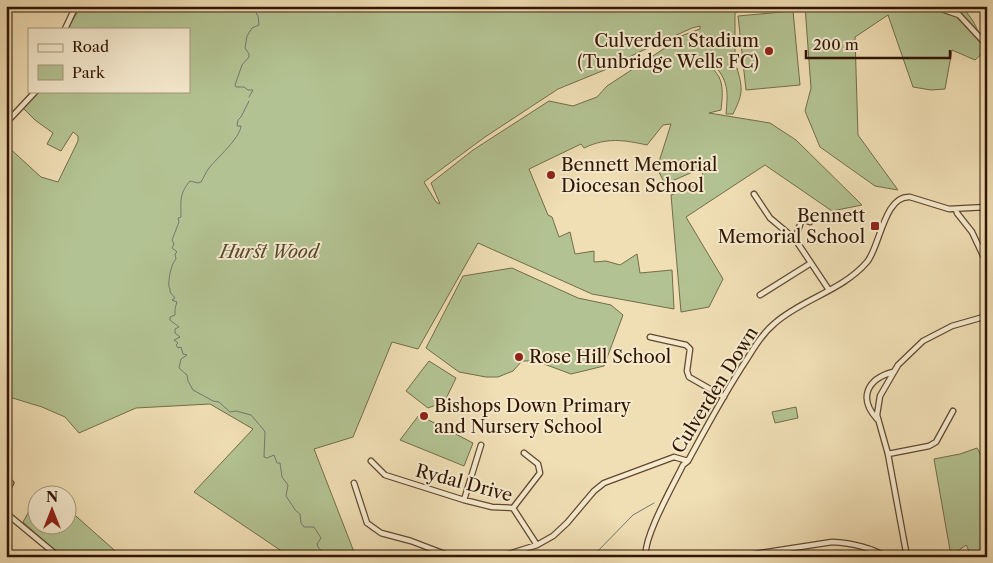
<svg xmlns="http://www.w3.org/2000/svg" width="993" height="563" font-family="'Libre Caslon Text',serif">
  <style>
    .green { fill: #b3c292; stroke: #726c4a; fill-rule: evenodd }
    .lines { fill: none; stroke-linecap: round; stroke-linejoin: round }
    .stream { stroke: #747771; stroke-width: 1 }
    .minor-casing { stroke: #61472f; stroke-width: 7 }
    .minor { stroke: #f5eace; stroke-width: 4.5 }
    .poi-dot { fill: #8f2418; stroke: #f5eace; stroke-width: 2 }
    .labels { text-anchor: middle; dominant-baseline: central; stroke-width: 4; stroke-linejoin: round; paint-order: stroke }
    .poi-label { font-size: 18px; fill: #311503; stroke: #f5eace; text-anchor: start }
    .park-label { font-size: 18px; font-style: italic; fill: #58492e; stroke: #f5eace }
    .street-label { font-size: 18px; fill: #311503; stroke: #f5eace }
  </style>
  <rect width="100%" height="100%" fill="#f0deb4"/>
  <filter id="stains"><feTurbulence type="fractalNoise" baseFrequency=".004" numOctaves="4"/><feColorMatrix values="0 0 0 0 .2 0 0 0 0 .09 0 0 0 0 .02 0 0 0 .5 -.17"/></filter>
  <radialGradient id="worn" r=".72"><stop offset=".6" stop-color="#630" stop-opacity="0"/><stop offset="1" stop-color="#630" stop-opacity=".3"/></radialGradient>
  <!-- green -->
  <path class="green" d="M83 6H754L735 13V55L728 65 737 68C743 89 743 94 733 114H726C728 92 729 80 712 63 713 70 716 72 719 77 724 87 722 100 721 110L709 113 770 123 796 140 862 205 832 211 765 165 686 217 723 279 709 307 681 312 671 195 703 182 702 168 665 184 657 168 671 124 663 125 647 145C624 140 607 137 584 148L581 144 529 169 548 215 552 217 559 237 570 232 575 254 594 251V262L606 261 620 265 637 254 640 273 672 270 674 309 592 294 478 243 418 349 392 342 353 437 314 449 356 557H283L280 550 194 492 253 429 210 404 136 408 79 433 65 417 42 407 6 396V145L41 177 58 182 78 141V136L73 132 61 151 47 144 53 133 35 120 23 108 38 91H189V29H68L75 16ZM700 26V29L673 39 665 48 607 86 597 97 573 106 549 101 473 150 431 183 440 204 436 202 424 182 485 137 558 89 607 69 637 53 692 28Z
    M805 6H962L973 21 987 49 975 60 952 50 945 89 931 90 913 87 888 15 855 37 858 135 898 190 875 186 820 147 805 111 811 88Z
    M793 11 800 85 746 90 738 16Z
    M512 268 578 298 611 305 623 315 604 366 571 374 536 361H522L513 371 498 377H486L459 372 426 348 463 276Z
    M429 361 456 378 442 407 436 405 428 408 406 391Z
    M796 407 798 418 775 423 772 412Z
    M419 415 473 443 464 466 400 440Z
    M977 448 987 466V557H972L966 545 951 556 934 459 960 454Z
    M37 497 38 526H68V509L122 557H62L23 522Z"/>
  <g class="lines">
    <!-- stream -->
    <path class="stream" d="M249 97 253 90H248L244 87H236L235 85 242 65 249 57V54L245 48 247 36 252 28 259 25 258 16 252 6
      M249 101 241 117 238 120 237 126H241C240 138 217 158 209 168 206 172 204 177 201 182L198 183 190 181C179 194 181 201 181 217L178 218 179 222 172 240 174 244 172 248 177 252 175 254 176 259C171 264 168 280 169 287L170 289V292L175 298 172 300 177 302C175 308 175 309 175 315L170 317V320L179 327 175 329V333L180 337 174 340 178 343 176 345 178 348 181 347 183 354 187 355 181 359 179 368 187 375 188 381 193 390 213 401 219 402 230 412 236 411 251 415 263 429 265 432 264 457 267 458 274 455 277 463H280L282 477 288 485 286 496 294 508 295 510 300 514 301 523 304 527H314L321 538 317 544 318 547 327 557
      M592 557 633 515 654 503"/>
    <!-- minor casing -->
    <g class="minor-casing">
      <path id="minor" d="M933 6 959 15 984 42 987 52
        M65 29 73 12 78 6
        M6 123 36 91
        M754 194 770 218 795 239 829 290
        M956 209 957 213 972 232 987 264
        M795 239 802 219 810 222
        M760 295 811 263
        M650 337 686 345 690 349 687 371 689 377 724 397
        M877 419C858 398 867 379 893 372
        M888 454 929 446 936 442 953 411
        M371 461 385 475 464 500 492 507 513 508 537 545
        M354 483 367 523 381 533 411 541 453 557
        M6 492 11 483
        M464 500 481 445
        M513 508 540 473 538 464 524 453
        M6 513 59 557
        M499 557 537 545 553 536 567 523 594 491 604 483 674 457 688 461
        M646 557C642 539 674 484 683 465L688 461C707 426 725 392 747 359 755 346 763 333 775 323 802 299 842 291 867 262 880 247 884 195 910 197L949 209 987 207
        M735 557 832 542C851 543 870 547 887 557
        M907 557 888 454 877 415 880 396 898 365 923 341 952 326 987 316"/>
    </g>
    <!-- minor -->
    <use href="#minor" class="minor"/>
  </g>
  <!-- markers -->
  <g class="poi-dot">
    <circle cx="769" cy="51" r="5"/>
    <circle cx="551" cy="175" r="5"/>
    <rect x="870" y="221" width="10" height="10" rx="2.5"/>
    <circle cx="519" cy="357" r="5"/>
    <circle cx="424" cy="416" r="5"/>
  </g>
  <g class="labels">
    <!-- poi labels -->
    <g class="poi-label">
      <text x="759" y="41" text-anchor="end">Culverden Stadium<tspan x="759" dy="21">(Tunbridge Wells FC)</tspan></text>
      <text x="561" y="165">Bennett Memorial<tspan x="561" dy="21">Diocesan School</tspan></text>
      <text x="865" y="216" text-anchor="end">Bennett<tspan x="865" dy="21">Memorial School</tspan></text>
      <text x="529" y="357">Rose Hill School</text>
      <text x="434" y="406">Bishops Down Primary<tspan x="434" dy="21">and Nursery School</tspan></text>
    </g>
    <!-- park labels -->
    <g class="park-label">
      <text x="269" y="252">Hurst Wood</text>
    </g>
    <!-- street labels -->
    <g class="street-label">
      <text transform="translate(715 390) rotate(-58)">Culverden Down</text>
      <text transform="translate(464 483) rotate(15)">Rydal Drive</text>
    </g>
  </g>
  <!-- margin -->
  <rect width="993" height="563" fill="none" stroke="#f0deb4" stroke-width="25"/>
  <rect x="8" y="8" width="978" height="548" fill="none" stroke="#311503" stroke-width="2.5"/>
  <rect x="12" y="12" width="968" height="538" fill="none" stroke="#311503"/>
  <!-- legend -->
  <rect x="28" y="28" width="162" height="65" fill="#f5eace" stroke="#a7957d"/>
  <rect x="38" y="44" width="25" height="8" fill="#f5eace" stroke="#a7957d"/>
  <text x="72" y="52" font-size="15" fill="#311503">Road</text>
  <rect x="38" y="65" width="25" height="15" fill="#b3c292" stroke="#a7957d"/>
  <text x="72" y="78" font-size="15" fill="#311503">Park</text>
  <!-- north arrow -->
  <g transform="translate(52 510)"><circle r="24" fill="#f5eace" stroke="#a7957d"/>
  <path d="M0-4L9 19L0 12L-9 19Z" fill="#8f2418"/>
  <text y="-8" font-size="14" font-weight="bold" text-anchor="middle" fill="#311503">N</text>
  </g>
  <!-- scale -->
  <path d="M806 50v8h144v-8" fill="none" stroke="#311503" stroke-width="2.5"/>
  <text x="813" y="50" font-size="15" fill="#311503" stroke="#f5eace" stroke-width="4" paint-order="stroke">200 m</text>
  <rect width="100%" height="100%" filter="url(#stains)"/>
  <rect width="100%" height="100%" fill="url(#worn)"/>
</svg>
